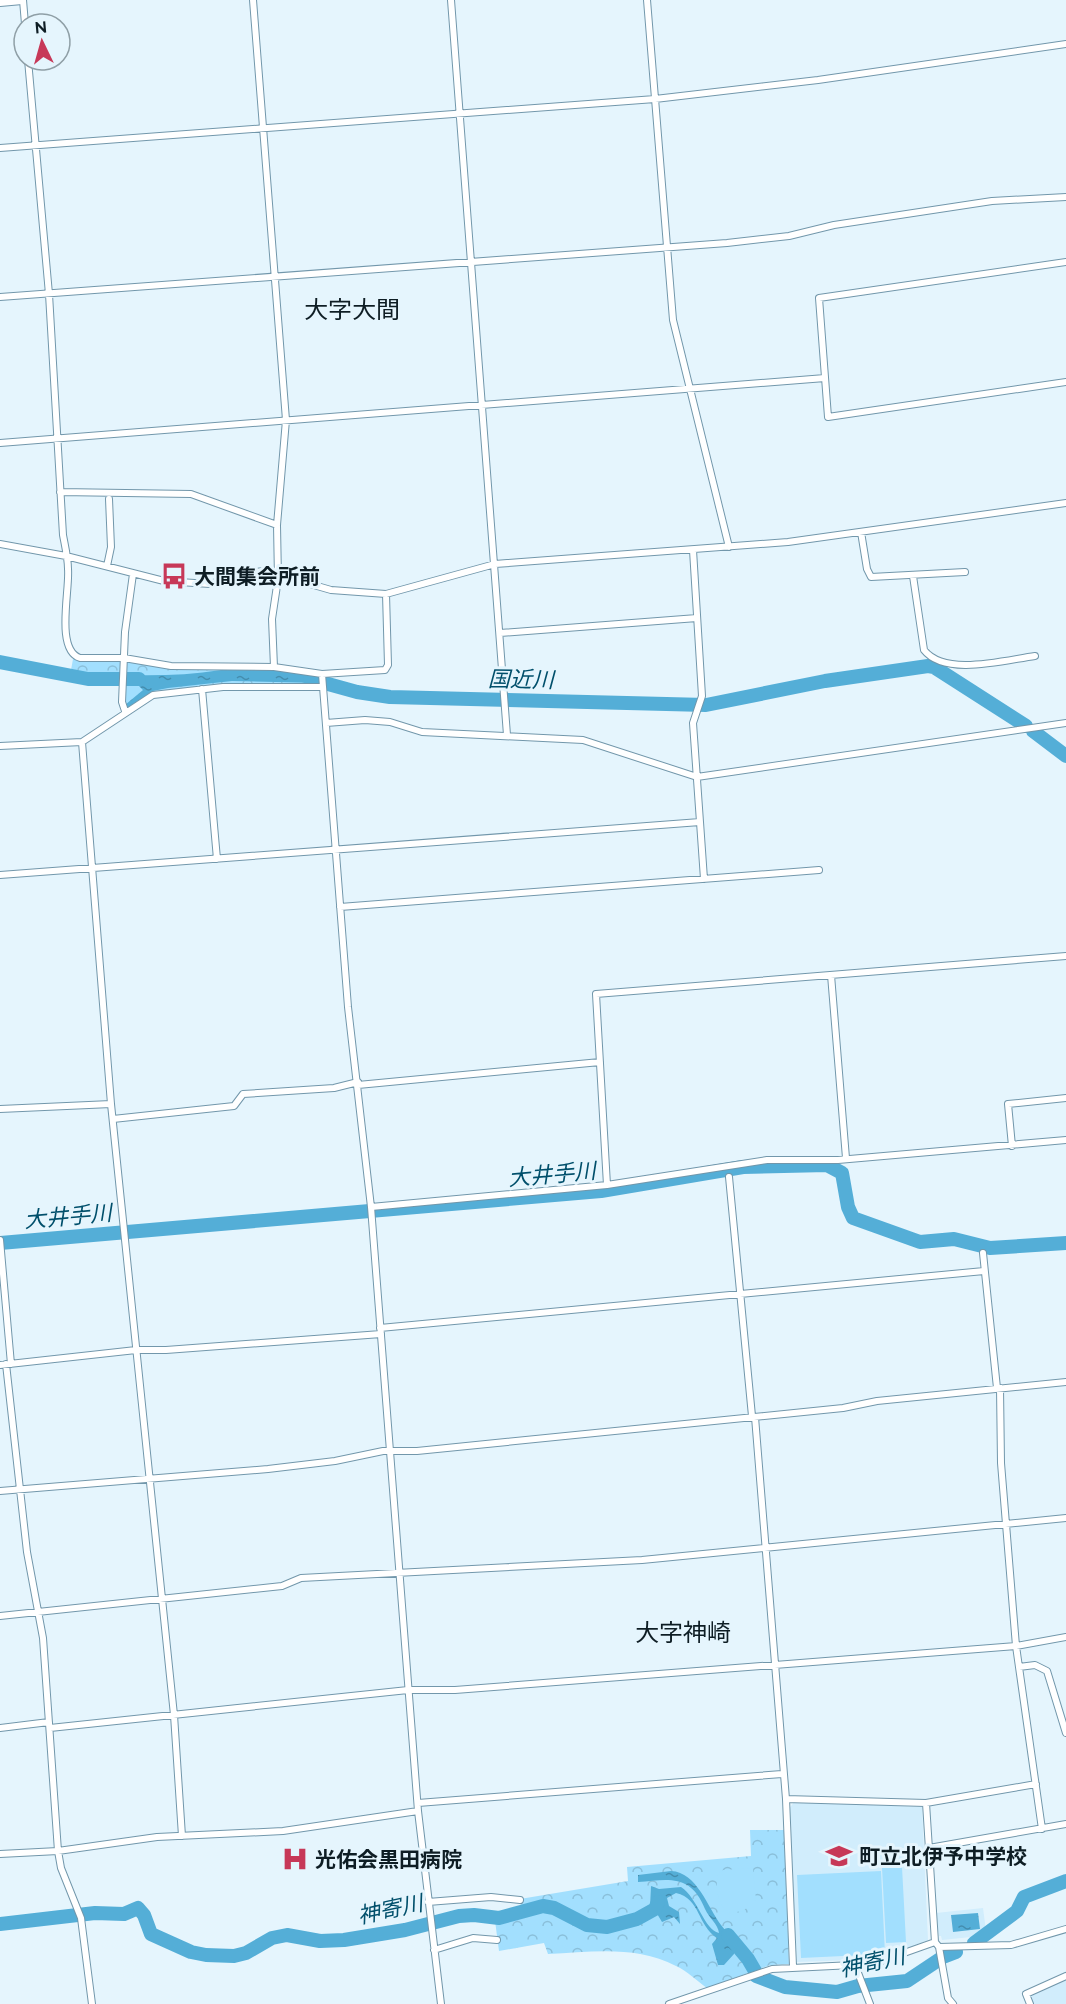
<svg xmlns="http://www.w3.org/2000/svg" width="1066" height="2004" font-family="Raleway,'Noto Sans JP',sans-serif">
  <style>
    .built { fill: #d1edfc }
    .park { fill: url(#park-crowns) }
    .garden { fill: #a2dffe }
    .water { fill: url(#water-ripples) }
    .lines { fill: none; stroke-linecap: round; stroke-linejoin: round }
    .river { stroke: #54aed7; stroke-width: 14 }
    .street-casing { stroke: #7297ab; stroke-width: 8 }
    .secondary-casing { stroke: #7297ab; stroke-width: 10 }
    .street { stroke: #fff; stroke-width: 6 }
    .secondary { stroke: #fff; stroke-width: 8 }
    .labels { text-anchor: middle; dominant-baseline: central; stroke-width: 6; stroke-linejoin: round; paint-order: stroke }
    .poi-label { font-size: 21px; font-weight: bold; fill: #0e1d24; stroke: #e5f5fd; text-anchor: start }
    .water-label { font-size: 22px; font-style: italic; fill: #004f6b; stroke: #e5f5fd }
    .quarter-label { font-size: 24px; fill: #0e1d24; stroke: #e5f5fd }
  </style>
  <defs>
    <pattern id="park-crowns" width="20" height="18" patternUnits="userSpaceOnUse" patternTransform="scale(1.5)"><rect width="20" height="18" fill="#a2dffe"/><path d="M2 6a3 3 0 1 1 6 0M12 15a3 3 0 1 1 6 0" fill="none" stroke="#8abfda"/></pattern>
    <pattern id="water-ripples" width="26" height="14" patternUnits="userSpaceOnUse" patternTransform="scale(1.5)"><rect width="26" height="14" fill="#54aed7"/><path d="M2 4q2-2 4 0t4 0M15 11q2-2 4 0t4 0" fill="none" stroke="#448dae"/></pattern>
  </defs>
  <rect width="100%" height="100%" fill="#e5f5fd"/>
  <!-- built -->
  <path class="built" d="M794 1802 922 1807 928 1940 880 1959 797 1962 789 1809Z
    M983 1908 986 1931H981V1936L942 1940 941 1936H939L936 1913Z
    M1066 1978V2004H1031L1027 1994Z"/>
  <!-- park -->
  <path class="park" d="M73 659 257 668 309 674 321 679V685L294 684 152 694 127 708 125 701 126 672 94 674 71 670Z
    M750 1830H784L789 1964 770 1965 707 1988C697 1981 687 1971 676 1966 636 1945 592 1952 548 1954L544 1943 499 1951 494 1913 521 1907 520 1899 628 1881 627 1867 751 1856Z"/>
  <!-- garden -->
  <path class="garden" d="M902 1867 906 1942 886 1943 882 1868Z
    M753 1868 756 1900 743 1911 728 1913C717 1902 715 1888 718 1873L723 1870Z
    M881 1871 885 1954 801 1958 797 1875Z"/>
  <!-- water -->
  <path class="water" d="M221 670H275L315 676 321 679 320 683 232 681 168 688 153 691 127 708 125 705 143 690 136 683 126 679V675C158 676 189 675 221 670Z
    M671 1871C697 1872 708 1908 721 1925 727 1933 734 1940 740 1948L739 1951 729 1937 721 1934 735 1948 734 1954 724 1965H718L712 1944 717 1938C697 1925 701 1899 676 1893L667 1898 669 1906 679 1912 680 1924 674 1917 662 1922 656 1912 647 1916 645 1912 650 1907 651 1886 659 1889 681 1887C698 1898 704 1930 719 1933 718 1924 709 1918 705 1909 691 1874 670 1879 638 1882V1875Z
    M978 1913 980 1929 953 1932 951 1915Z"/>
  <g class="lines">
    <!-- river -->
    <path class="river" d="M0 662 88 679H139
      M310 679 357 692 390 697 706 705 825 681 928 666 934 667 1026 726
      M1033 731 1066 756
      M0 1243 601 1191 743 1167 827 1165 842 1173 848 1207 853 1218 920 1242 954 1239 990 1248 1066 1243
      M0 1924 95 1913 124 1914 138 1908 144 1915 151 1934 191 1952 206 1955 234 1956 246 1953 272 1938 287 1935 320 1941 344 1940 405 1930 459 1916 474 1915 499 1918 543 1906 554 1908 587 1925 607 1927 637 1919 655 1909 658 1902
      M728 1935 748 1959 755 1971
      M974 1943 1017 1911 1024 1897 1066 1881
      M756 1976 785 1987 837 1992 858 1986 907 1981 943 1957 956 1952"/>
    <!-- street casing -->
    <g class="street-casing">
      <path id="street" d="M23 0 25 24
        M253 0 286 420 277 525 278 579 272 619 274 667
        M451 0 507 735
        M647 0 673 320 729 547
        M28 60 49 294 63 535C65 546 68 558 68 569 70 590 55 650 80 658H124L171 666 274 667 322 674 348 1007 371 1207 418 1811 441 2004
        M0 148 655 99 818 80 1066 44
        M1066 262 819 298 828 417 1066 382
        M0 297 727 243 789 236 834 225 992 201 1066 197
        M0 443 825 378
        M60 492 191 494 277 525
        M861 532 867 569 871 577 965 572
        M0 544 66 556 164 581 210 584 243 573 265 571 331 590 386 594 495 564 788 542 1066 503
        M107 566 111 547 109 499
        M913 576 924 650C945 677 1005 660 1035 656
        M500 633 697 618
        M322 674 385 670 388 665 386 594
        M202 689 217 859
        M125 711 122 702 125 632 133 574
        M326 723 365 720 390 722 422 732 583 740 697 777 1066 723
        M82 742 111 1104 174 1715 182 1836
        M0 746 82 742 153 695 223 687H323
        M700 822 704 879
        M0 875 700 822 693 723 702 696 693 550
        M340 907 819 870
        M831 975 846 1158
        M358 1085 600 1062
        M0 1109 111 1104
        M113 1119 234 1106 243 1094 334 1088 358 1082
        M1012 1146 1008 1104 1066 1098
        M729 1177 752 1416
        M607 1185 596 994 1066 956
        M371 1207 607 1185 767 1160H838L1066 1140
        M0 1240 11 1364
        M983 1253 997 1388
        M380 1328 984 1271
        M6 1364 27 1552 43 1638 58 1851 61 1868 81 1918 92 2004
        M0 1365 136 1350H166L381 1334
        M1000 1388 1001 1463 1016 1646 1042 1829
        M755 1417 786 1799 793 1966
        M0 1491 268 1469 335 1461 383 1451H417L843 1408 877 1401 1066 1382
        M0 1616 282 1586 301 1578 642 1560 1066 1518
        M1019 1667 1035 1665 1047 1671 1066 1733
        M0 1728 49 1722
        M50 1728 408 1690H455L1016 1646 1066 1637
        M786 1799 926 1803 935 1942 939 1947 1011 1945 1066 1929
        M418 1803 782 1774
        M926 1803 1036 1784
        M929 1848 1066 1824
        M0 1854 58 1851 157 1837 283 1831 418 1811
        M428 1902 491 1897 520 1900
        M939 1947 948 1998 953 2004
        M434 1950 473 1938 497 1940
        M855 1965 870 2004
        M669 2004 772 1969 873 1964 935 1942
        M1030 2004 1026 1994 1066 1976"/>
    </g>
    <!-- secondary casing -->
    <g class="secondary-casing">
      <path id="secondary" d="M0 2 22 0"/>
    </g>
    <!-- street -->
    <use href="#street" class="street"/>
    <!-- secondary -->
    <use href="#secondary" class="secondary"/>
  </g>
  <!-- icons -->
  <defs>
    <g id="bus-bare" transform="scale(2.07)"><path d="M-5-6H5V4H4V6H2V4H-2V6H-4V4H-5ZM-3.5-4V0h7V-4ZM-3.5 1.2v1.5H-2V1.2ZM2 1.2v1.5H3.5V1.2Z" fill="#c73858" stroke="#e5f5fd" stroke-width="2.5" paint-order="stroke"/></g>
    <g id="school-bare" transform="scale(2.07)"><path d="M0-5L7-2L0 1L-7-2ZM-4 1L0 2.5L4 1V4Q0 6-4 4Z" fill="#c73858" stroke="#e5f5fd" stroke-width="2.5" paint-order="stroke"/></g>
    <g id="hospital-bare" transform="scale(2.07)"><path d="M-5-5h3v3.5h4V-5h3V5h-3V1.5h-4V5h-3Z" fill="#c73858" stroke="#e5f5fd" stroke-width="2.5" paint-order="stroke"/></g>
  </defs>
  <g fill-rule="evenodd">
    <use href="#bus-bare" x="174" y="576"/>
    <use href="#school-bare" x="839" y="1856"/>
    <use href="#hospital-bare" x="295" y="1859"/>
  </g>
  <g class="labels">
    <!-- poi labels -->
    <g class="poi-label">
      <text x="194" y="576">大間集会所前</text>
      <text x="859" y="1856">町立北伊予中学校</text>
      <text x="315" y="1859">光佑会黒田病院</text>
    </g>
    <!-- water labels -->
    <g class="water-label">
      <text transform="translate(521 679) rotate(1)">国近川</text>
      <text transform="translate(552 1174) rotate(-5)">大井手川</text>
      <text transform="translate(68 1216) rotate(-5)">大井手川</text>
      <text transform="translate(390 1909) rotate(-12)">神寄川</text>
      <text transform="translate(872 1962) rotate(-12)">神寄川</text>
    </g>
    <!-- quarter labels -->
    <g class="quarter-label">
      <text x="352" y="309">大字大間</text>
      <text x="683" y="1632">大字神崎</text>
    </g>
  </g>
  <!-- north arrow -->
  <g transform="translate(42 42) rotate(355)"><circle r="28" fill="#e5f5fd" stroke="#8f9fa6" stroke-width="1.5"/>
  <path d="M0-4.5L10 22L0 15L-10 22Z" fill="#c73858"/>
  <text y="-9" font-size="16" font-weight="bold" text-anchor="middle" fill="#0e1d24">N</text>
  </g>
</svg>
